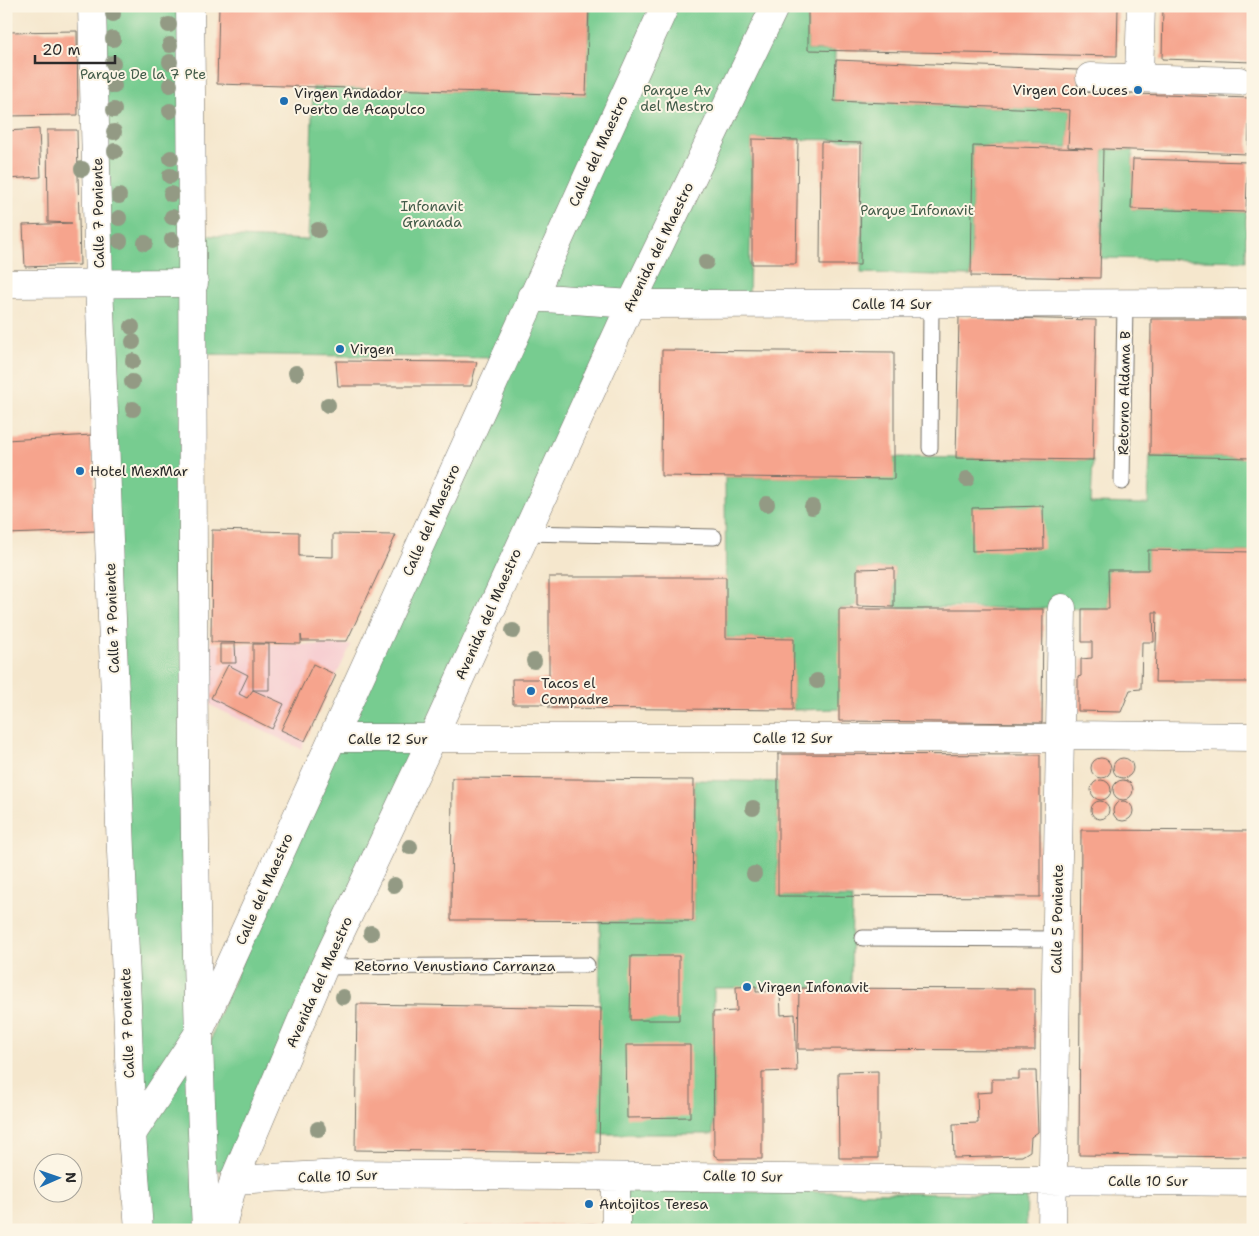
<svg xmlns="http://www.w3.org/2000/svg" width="1259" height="1236" font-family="'Shantell Sans',sans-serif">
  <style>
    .built { fill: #f7cfd2 }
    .green { fill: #77cc90; stroke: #517c5e }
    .building { fill: #f6a48d }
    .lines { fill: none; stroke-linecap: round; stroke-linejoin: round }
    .lane-casing { stroke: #726d64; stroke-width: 17 }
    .street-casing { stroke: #726d64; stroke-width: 29 }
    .secondary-casing { stroke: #726d64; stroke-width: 29 }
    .lane { stroke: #fff; stroke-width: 15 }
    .street { stroke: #fff; stroke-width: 28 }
    .secondary { stroke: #fff; stroke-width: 28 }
    .tree { fill: #939a84 }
    .poi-dot { fill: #1f6fb2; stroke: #fcf5e5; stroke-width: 2 }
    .labels { text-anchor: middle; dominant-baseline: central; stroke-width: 4; stroke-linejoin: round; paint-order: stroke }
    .park-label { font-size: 14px; fill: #425b49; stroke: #fcf5e5 }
    .poi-label { font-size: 14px; fill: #2b2b2b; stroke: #fcf5e5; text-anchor: start }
    .street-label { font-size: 14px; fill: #2b2b2b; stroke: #fcf5e5 }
  </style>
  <rect width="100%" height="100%" fill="#fcf5e5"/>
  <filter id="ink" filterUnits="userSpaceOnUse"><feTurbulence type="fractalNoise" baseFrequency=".02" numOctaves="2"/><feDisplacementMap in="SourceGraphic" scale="10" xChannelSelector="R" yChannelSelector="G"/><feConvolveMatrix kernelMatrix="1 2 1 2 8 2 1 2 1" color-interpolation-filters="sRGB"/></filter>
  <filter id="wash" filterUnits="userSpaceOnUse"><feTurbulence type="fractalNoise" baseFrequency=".0096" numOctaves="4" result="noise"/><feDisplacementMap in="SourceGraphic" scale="20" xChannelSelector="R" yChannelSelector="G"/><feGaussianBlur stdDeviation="1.12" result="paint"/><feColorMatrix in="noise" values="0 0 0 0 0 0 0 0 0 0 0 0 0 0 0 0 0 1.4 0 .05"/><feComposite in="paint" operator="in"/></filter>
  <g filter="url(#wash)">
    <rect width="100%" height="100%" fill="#f5e7cd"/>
    <!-- built -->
    <path class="built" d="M211 642 220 644 351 645 301 749 210 705Z"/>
    <!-- green -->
    <path class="green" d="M94 6H190L194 235 308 240 313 87 586 95 590 6H665L501 358 194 354 204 1230H140Z
      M667 6H808V50L835 51 834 101 1070 110 1068 147 973 146 971 276 861 273 865 140 752 139 749 304H631L227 1172 206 1168 201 1080 216 1021Z
      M1103 149 1133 150 1132 209 1246 212V261L1101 258Z
      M1150 456 1253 458V552L1148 550V570H1108L1109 609 894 607V568L857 569V606L839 609 840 709 793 710V639L726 638 725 477 893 478 894 457 1093 460 1091 503 1148 504Z
      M694 780 778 782V896L852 898 851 987 714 988 713 1134H599L600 921H693Z
      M626 1189 1027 1195 1026 1230H626Z"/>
    <g id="blocks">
      <!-- building -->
      <path class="building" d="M219 6H589L586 95 217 84Z
        M808 6H1118L1117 56 808 50Z
        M1163 6H1253V62L1162 59Z
        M77 31 78 115 6 116V32Z
        M836 60 1078 70 1077 92 1250 98 1248 154 1103 149 1100 278 971 276 973 146 1093 149 1068 147 1070 110 834 101Z
        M39 129 41 177 6 179V131Z
        M47 130H77L80 265 25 267 23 225 72 223 48 222Z
        M752 139 798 140 796 264H752Z
        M821 142 861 143 860 265H820Z
        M1133 159 1248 162 1246 212 1131 209Z
        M959 317 1096 320 1093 460 956 458Z
        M1151 319H1253V458L1150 456Z
        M662 350 894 352V479L661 476Z
        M336 361 477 362 471 386H338Z
        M92 435 96 531 6 534V440Z
        M1043 506 1044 549 972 551V508Z
        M212 530 299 532V556L333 557V534L396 535 347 641H302L301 635V644L211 642Z
        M1148 550 1253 552V682H1155L1157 612H1153L1154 642H1142L1141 689 1130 690 1121 712 1078 711V677L1081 676V659L1092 658V642H1082V609H1109L1108 570H1148Z
        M894 568V607L857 606V569Z
        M549 577H726V638L794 639 793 710 549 708V704H513L512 679H549Z
        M839 609H1043L1042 723 839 721Z
        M220 644H235L236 663H220Z
        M253 644H269V690H253L284 704 272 729 211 698 228 665 248 675 239 694 247 698 253 690Z
        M313 664 336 675 305 741 281 730Z
        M778 754 1040 755V897L778 896Z
        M1091 768a10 10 0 1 1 20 0a10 10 0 1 1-20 0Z
        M1113 768a10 10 0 1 1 20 0a10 10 0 1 1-20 0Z
        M452 778 694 780 693 921 451 920Z
        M1113 790a10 10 0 1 1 20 0a10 10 0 1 1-20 0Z
        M1091 790a10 10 0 1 1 20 0a10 10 0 1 1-20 0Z
        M1091 810a9 9 0 1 1 18 0a9 9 0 1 1-18 0Z
        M1113 811a10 10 0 1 1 20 0a10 10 0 1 1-20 0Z
        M1081 830 1253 831V1157L1079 1155Z
        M631 956H679V1020H630Z
        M756 986V992L780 991 781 1015 795 1014 797 1071 762 1072V1159H719L714 1155 713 1012 737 1011 736 987Z
        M799 988 1035 989V1050L798 1049Z
        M357 1004 601 1008 599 1153 355 1150Z
        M626 1045H690V1117L627 1118Z
        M878 1071V1158H839L838 1072Z
        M1019 1071H1036L1038 1132 1031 1137 1030 1151 1022 1156 954 1158 953 1124 978 1123 977 1093 992 1092V1079H1019Z
        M594 1224V1230H465V1226Z"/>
    </g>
  </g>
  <g filter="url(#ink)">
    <use href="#blocks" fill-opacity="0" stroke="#726d64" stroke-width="1"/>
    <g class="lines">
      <!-- lane casing -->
      <g class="lane-casing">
        <path id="lane" d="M930 448 931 304
          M1122 482 1125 305
          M525 533 714 537
          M863 938 1057 939
          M324 967 587 965"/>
      </g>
      <!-- street casing -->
      <g class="street-casing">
        <path id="street" d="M1090 77 1240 81
          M1139 78 1141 6
          M6 284 194 283
          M531 297 631 304 1253 303
          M332 738H1060L1070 735 1253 737
          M132 1134 198 1034 665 6
          M234 1180 339 1174 1253 1182
          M221 1230 234 1180 324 967 432 739 631 304 775 6
          M616 1230V1177
          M1052 1230 1062 608"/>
      </g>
      <!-- secondary casing -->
      <g class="secondary-casing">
        <path id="secondary" d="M92 6 99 283 132 1134 139 1230
          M190 6C196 414 187 822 206 1230"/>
      </g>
      <!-- lane -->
      <use href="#lane" class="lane"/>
      <!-- street -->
      <use href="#street" class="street"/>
      <!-- secondary -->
      <use href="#secondary" class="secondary"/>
    </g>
    <!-- trees -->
    <g class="tree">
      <circle cx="113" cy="14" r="8"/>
      <circle cx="169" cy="25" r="8"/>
      <circle cx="113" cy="39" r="8"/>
      <circle cx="170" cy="45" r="8"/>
      <circle cx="170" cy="62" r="8"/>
      <circle cx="113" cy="63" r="8"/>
      <circle cx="170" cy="85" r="8"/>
      <circle cx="114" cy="86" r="8"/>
      <circle cx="114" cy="110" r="8"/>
      <circle cx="170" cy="111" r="8"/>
      <circle cx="114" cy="132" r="8"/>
      <circle cx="115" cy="151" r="8"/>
      <circle cx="171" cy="158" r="8"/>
      <circle cx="82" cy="169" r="8"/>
      <circle cx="170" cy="176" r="8"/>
      <circle cx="171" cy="194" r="8"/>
      <circle cx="119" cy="196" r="8"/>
      <circle cx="172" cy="217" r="8"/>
      <circle cx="119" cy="218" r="8"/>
      <circle cx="318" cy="230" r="8"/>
      <circle cx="172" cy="240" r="8"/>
      <circle cx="120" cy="241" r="8"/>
      <circle cx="145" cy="243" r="8"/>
      <circle cx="706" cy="262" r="8"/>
      <circle cx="132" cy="327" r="8"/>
      <circle cx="133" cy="342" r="8"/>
      <circle cx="133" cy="361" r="8"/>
      <circle cx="296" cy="373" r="8"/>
      <circle cx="132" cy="382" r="8"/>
      <circle cx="328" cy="405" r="8"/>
      <circle cx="133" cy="409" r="8"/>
      <circle cx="967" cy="479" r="8"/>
      <circle cx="767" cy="504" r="8"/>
      <circle cx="812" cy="507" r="8"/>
      <circle cx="513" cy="631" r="8"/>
      <circle cx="534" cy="661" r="8"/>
      <circle cx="817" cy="681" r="8"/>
      <circle cx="753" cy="808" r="8"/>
      <circle cx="410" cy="847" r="8"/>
      <circle cx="754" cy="874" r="8"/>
      <circle cx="394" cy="885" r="8"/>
      <circle cx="371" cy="933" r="8"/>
      <circle cx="343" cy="997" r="8"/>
      <circle cx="318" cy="1129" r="8"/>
    </g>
  </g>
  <!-- markers -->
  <g class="poi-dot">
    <circle cx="1138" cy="90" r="5"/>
    <circle cx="284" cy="101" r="5"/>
    <circle cx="340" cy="349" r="5"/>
    <circle cx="80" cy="471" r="5"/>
    <circle cx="531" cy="691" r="5"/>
    <circle cx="747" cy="987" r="5"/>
    <circle cx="589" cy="1204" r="5"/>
  </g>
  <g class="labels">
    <!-- park labels -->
    <g class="park-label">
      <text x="143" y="74">Parque De la 7 Pte</text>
      <text x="677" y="90">Parque Av<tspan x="677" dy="16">del Mestro</tspan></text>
      <text x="432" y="206">Infonavit<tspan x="432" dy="16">Granada</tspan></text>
      <text x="917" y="210">Parque Infonavit</text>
    </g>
    <!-- poi labels -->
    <g class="poi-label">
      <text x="1128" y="90" text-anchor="end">Virgen Con Luces</text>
      <text x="294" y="93">Virgen Andador<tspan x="294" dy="16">Puerto de Acapulco</tspan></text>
      <text x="350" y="349">Virgen</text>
      <text x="90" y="471">Hotel MexMar</text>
      <text x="541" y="683">Tacos el<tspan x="541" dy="16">Compadre</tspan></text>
      <text x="757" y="987">Virgen Infonavit</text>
      <text x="599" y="1204">Antojitos Teresa</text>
    </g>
    <!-- street labels -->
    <g class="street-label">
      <text transform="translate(598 151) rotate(-65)">Calle del Maestro</text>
      <text transform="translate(98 213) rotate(-91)">Calle 7 Poniente</text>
      <text transform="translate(658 247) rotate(-64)">Avenida del Maestro</text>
      <text x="892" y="304">Calle 14 Sur</text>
      <text transform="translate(1124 393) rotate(-89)">Retorno Aldama B</text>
      <text transform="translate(431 520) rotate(-66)">Calle del Maestro</text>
      <text transform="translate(488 614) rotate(-66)">Avenida del Maestro</text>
      <text transform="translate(112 618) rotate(-92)">Calle 7 Poniente</text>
      <text x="793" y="738">Calle 12 Sur</text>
      <text x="388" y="739">Calle 12 Sur</text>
      <text transform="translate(264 889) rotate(-66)">Calle del Maestro</text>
      <text transform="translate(1057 919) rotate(-89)">Calle 5 Poniente</text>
      <text x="455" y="966">Retorno Venustiano Carranza</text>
      <text transform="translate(319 982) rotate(-66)">Avenida del Maestro</text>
      <text transform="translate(127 1023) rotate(-92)">Calle 7 Poniente</text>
      <text transform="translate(338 1176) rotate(-2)">Calle 10 Sur</text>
      <text transform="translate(743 1176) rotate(1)">Calle 10 Sur</text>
      <text x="1148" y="1181">Calle 10 Sur</text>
    </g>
  </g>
  <!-- margin -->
  <rect width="1259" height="1236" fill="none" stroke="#fcf5e5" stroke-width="25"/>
  <!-- north arrow -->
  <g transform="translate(58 1178) rotate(88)"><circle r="24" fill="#fcf5e5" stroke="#a8a49b"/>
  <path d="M0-4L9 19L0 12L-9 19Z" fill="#1f6fb2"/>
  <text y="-8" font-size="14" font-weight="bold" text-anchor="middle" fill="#2b2b2b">N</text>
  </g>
  <!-- scale -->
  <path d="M35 55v8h80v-8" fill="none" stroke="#2b2b2b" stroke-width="2.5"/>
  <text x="42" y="55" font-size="15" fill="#2b2b2b" stroke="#fcf5e5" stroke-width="4" paint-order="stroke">20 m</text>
</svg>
